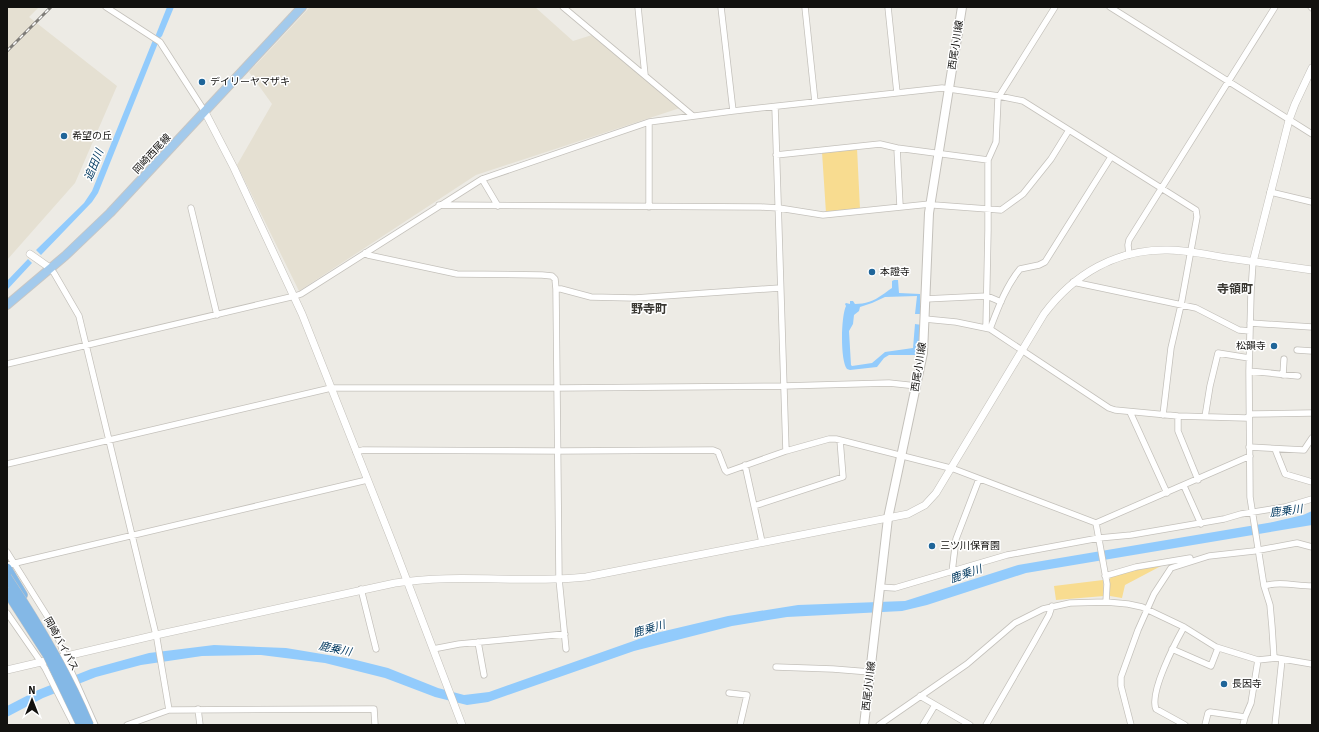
<svg xmlns="http://www.w3.org/2000/svg" width="1319" height="732" font-family="'Source Sans 3','Noto Sans JP',sans-serif">
  <style>
    .built { fill: #e5e0d2 }
    .green { fill: #f8dc90 }
    .water { fill: #92cbfc }
    .lines { fill: none; stroke-linecap: round; stroke-linejoin: round }
    .minor-casing { stroke: #c4c1bb; stroke-width: 7 }
    .tertiary-casing { stroke: #c4c1bb; stroke-width: 8 }
    .secondary-casing { stroke: #c4c1bb; stroke-width: 10 }
    .primary-casing { stroke: #c6c6c5; stroke-width: 10 }
    .trunk-casing { stroke: #c6c6c5; stroke-width: 10 }
    .minor { stroke: #fff; stroke-width: 5.5 }
    .tertiary { stroke: #fff; stroke-width: 7 }
    .secondary { stroke: #fff; stroke-width: 8 }
    .primary { stroke: #a3caec; stroke-width: 8 }
    .trunk { stroke: #84b8e6; stroke-width: 9 }
    .rail-casing { stroke: #7e7c78; stroke-width: 3 }
    .rail { stroke: #fff; stroke-width: 1.5; stroke-dasharray: 4.5; stroke-linecap: butt }
    .trunk-bridge-casing { stroke: #c6c6c5; stroke-width: 10; stroke-linecap: butt }
    .trunk-bridge { stroke: #84b8e6; stroke-width: 9 }
    .poi-dot { fill: #1f6599; stroke: #fff; stroke-width: 1.5 }
    .labels { text-anchor: middle; dominant-baseline: central; stroke-width: 3; stroke-linejoin: round; paint-order: stroke }
    .street-label { font-size: 10px; fill: #12110f; stroke: #fff }
    .poi-label { font-size: 10px; fill: #12110f; stroke: #fff; text-anchor: start }
    .water-label { font-size: 11px; font-style: italic; fill: #00385f; stroke: #fff }
    .quarter-label { font-size: 12px; font-weight: bold; fill: #3a3833; stroke: #fff }
  </style>
  <rect width="100%" height="100%" fill="#edebe5"/>
  <!-- built -->
  <path class="built" d="M7 7H39L29 17 117 86 75 183 7 260Z
    M310 7H535L573 41 592 35 680 108 476 175 299 291 237 165 272 104 249 72Z"/>
  <!-- green -->
  <path class="green" d="M857 148 860 209 826 213 822 152Z
    M1161 565V566L1125 585 1122 598 1110 596 1109 580 1111 577 1135 569Z
    M1103 580 1104 596 1056 600 1054 586Z"/>
  <!-- water -->
  <path class="water" d="M167 7H174L162 36 158 40 155 37Z
    M153 40 158 43 98 193 92 202 41 255 36 250 84 203 92 191Z
    M28 259 32 263 7 290V281Z
    M894 280H898L899 293 920 294V314H915L917 296 885 297 872 303 860 307 859 311 854 315 853 324 849 331 851 365 852 366 872 363 885 352 913 348 915 324 922 325 917 355H889L884 358 877 367 850 370 847 369C840 360 841 316 846 306L845 304 846 303 850 304V301H853L855 304C865 304 874 301 882 295 886 293 888 290 892 288V281Z
    M1312 511V525L1026 573 927 605 902 611 787 617 732 626 634 651 488 702 467 705 435 697 385 678 325 663 261 655 202 656 141 665 96 677 43 698 7 717V706L38 690 91 669 149 653 214 645 286 648 352 659 388 668 438 688 464 695 489 692 656 633 728 616 798 605 905 601 1018 565 1273 522 1303 515Z"/>
  <g class="lines">
    <!-- minor casing -->
    <g class="minor-casing">
      <path id="minor" d="M106 7 160 42 205 112
        M563 7 693 116
        M638 7 645 75
        M721 7 733 111
        M805 7 815 102
        M888 7 897 93
        M1110 7 1312 134
        M1311 7 1312 8
        M775 107 786 451
        M649 122V207
        M776 155 880 144 897 148
        M482 179 498 206
        M1270 192 1312 202
        M439 205 761 207 779 208 823 215 930 204 934 205 1001 210 1023 194 1051 159 1069 130
        M900 206 897 148 988 160
        M191 208 217 315
        M365 253 368 255 457 274 542 275 552 276 555 279 556 289 559 579 566 649
        M1129 255 1128 245 1129 240 1275 7
        M1253 262 1251 292 1249 371 1250 497 1264 586 1270 605 1272 627 1274 658
        M50 268 54 273 79 316 157 639 169 710
        M1073 282 1196 308 1239 330 1250 331
        M556 289H561L591 297 635 298 780 288
        M925 299 987 296 1001 302
        M925 319 956 322 990 329 1109 408 1115 410 1178 416 1246 418 1252 414 1312 413
        M1250 323 1312 327
        M986 327 988 230V160L996 142 998 98 1055 7
        M990 329C998 308 1006 286 1020 269L1039 265 1045 262 1111 157
        M1297 350 1312 351
        M7 364 295 296 301 294 482 179 649 122 733 111 942 88 999 96 1023 101 1196 210 1197 217 1181 305 1171 348 1163 415
        M1249 371 1298 376
        M1283 375 1284 359
        M1130 412 1167 493
        M1178 416V431L1198 480
        M1205 417 1210 386 1218 353 1249 358
        M1249 447 1304 450 1312 438
        M1275 449 1285 474 1312 482
        M356 452 363 450 558 451 713 450 718 452 725 470 727 472 786 451 829 439H836L954 469 1096 523 1250 456
        M7 464 331 388H557L783 386 889 383 917 386
        M745 465 762 542
        M1184 486 1201 524
        M754 506 843 477 840 440
        M1096 523 1107 584 1106 602
        M7 552 54 627 67 662 95 725
        M7 565 367 480
        M952 572 956 539 979 479
        M1105 576 1136 567 1190 558
        M1264 586C1280 581 1296 586 1312 586
        M879 587 895 588 1007 555 1099 538 1131 535 1224 519 1241 514 1285 507 1312 499
        M361 589 376 649
        M7 613 45 668 74 725
        M1184 627C1175 643 1149 693 1156 709L1185 725
        M478 642 484 675
        M433 649 459 644 565 634
        M1172 649 1211 666 1218 648
        M776 667 833 669 870 672
        M729 693 747 695 740 725
        M920 696 970 725
        M198 709 200 725
        M127 725 169 710 374 709 375 725
        M879 725 967 664 1015 623 1043 609 1070 603 1106 602 1128 604 1142 607 1184 627 1216 647 1258 660 1277 658 1312 664
        M923 725 935 705
        M986 725 1034 642 1049 615 1052 606
        M1131 725 1121 686V677L1138 630 1154 594 1171 568 1209 556 1254 551 1297 543 1312 547
        M1205 725 1208 713 1210 712 1245 717
        M1243 725 1245 717 1251 703 1258 660
        M1275 725 1282 659"/>
    </g>
    <!-- tertiary casing -->
    <g class="tertiary-casing">
      <path id="tertiary" d="M205 112 234 168 302 314 393 544 462 725
        M30 254 50 268
        M1253 262 1289 120 1295 104 1312 68
        M7 670 156 635 395 583C458 573 523 584 586 577L908 514 925 505 936 493 1044 314C1074 274 1116 249 1168 250 1188 250 1208 255 1228 258 1256 262 1284 266 1312 270"/>
    </g>
    <!-- secondary casing -->
    <g class="secondary-casing">
      <path id="secondary" d="M864 725 888 518 923 353 929 213 962 7"/>
    </g>
    <!-- primary casing -->
    <g class="primary-casing">
      <path id="primary" d="M7 305 65 256 110 213 302 7"/>
    </g>
    <!-- trunk casing -->
    <g class="trunk-casing">
      <path id="trunk" d="M7 568 23 595"/>
    </g>
    <!-- minor -->
    <use href="#minor" class="minor"/>
    <!-- tertiary -->
    <use href="#tertiary" class="tertiary"/>
    <!-- secondary -->
    <use href="#secondary" class="secondary"/>
    <!-- primary -->
    <use href="#primary" class="primary"/>
    <!-- trunk -->
    <use href="#trunk" class="trunk"/>
    <!-- rail casing -->
    <g class="rail-casing">
      <path id="rail" d="M7 51 51 7"/>
    </g>
    <!-- rail -->
    <use href="#rail" class="rail"/>
    <!-- trunk-bridge casing -->
    <g class="trunk-bridge-casing">
      <path id="trunk-bridge" d="M7 577C39 625 67 672 89 725
        M7 592 48 656 81 725"/>
    </g>
    <!-- trunk-bridge -->
    <use href="#trunk-bridge" class="trunk-bridge"/>
  </g>
  <!-- markers -->
  <g class="poi-dot">
    <circle cx="202" cy="82" r="4"/>
    <circle cx="64" cy="136" r="4"/>
    <circle cx="872" cy="272" r="4"/>
    <circle cx="1274" cy="346" r="4"/>
    <circle cx="932" cy="546" r="4"/>
    <circle cx="1224" cy="684" r="4"/>
  </g>
  <g class="labels">
    <!-- street labels -->
    <g class="street-label">
      <text transform="translate(956 45) rotate(-81)">西尾小川線</text>
      <text transform="translate(152 154) rotate(-47)">岡崎西尾線</text>
      <text transform="translate(919 367) rotate(-81)">西尾小川線</text>
      <text transform="translate(61 644) rotate(61)">岡崎バイパス</text>
      <text transform="translate(869 686) rotate(-83)">西尾小川線</text>
    </g>
    <!-- poi labels -->
    <g class="poi-label">
      <text x="210" y="82">デイリーヤマザキ</text>
      <text x="72" y="136">希望の丘</text>
      <text x="880" y="272">本證寺</text>
      <text x="1266" y="346" text-anchor="end">松韻寺</text>
      <text x="940" y="546">三ツ川保育園</text>
      <text x="1232" y="684">長因寺</text>
    </g>
    <!-- water labels -->
    <g class="water-label">
      <text transform="translate(94 165) rotate(-68)">追田川</text>
      <text transform="translate(1286 511) rotate(-7)">鹿乗川</text>
      <text transform="translate(966 574) rotate(-19)">鹿乗川</text>
      <text transform="translate(649 629) rotate(-16)">鹿乗川</text>
      <text transform="translate(335 649) rotate(12)">鹿乗川</text>
    </g>
    <!-- quarter labels -->
    <g class="quarter-label">
      <text x="1235" y="289">寺領町</text>
      <text x="649" y="309">野寺町</text>
    </g>
  </g>
  <!-- border -->
  <rect width="1319" height="732" fill="none" stroke="#12110f" stroke-width="16"/>
  <!-- north arrow -->
  <g transform="translate(32 700)" stroke="#ffffff" stroke-width="3" paint-order="stroke">
  <path d="M0-3L7 15L0 10L-7 15Z" fill="#12110f"/>
  <text y="-6" font-size="11" font-weight="bold" text-anchor="middle" fill="#12110f">N</text>
  </g>
</svg>
